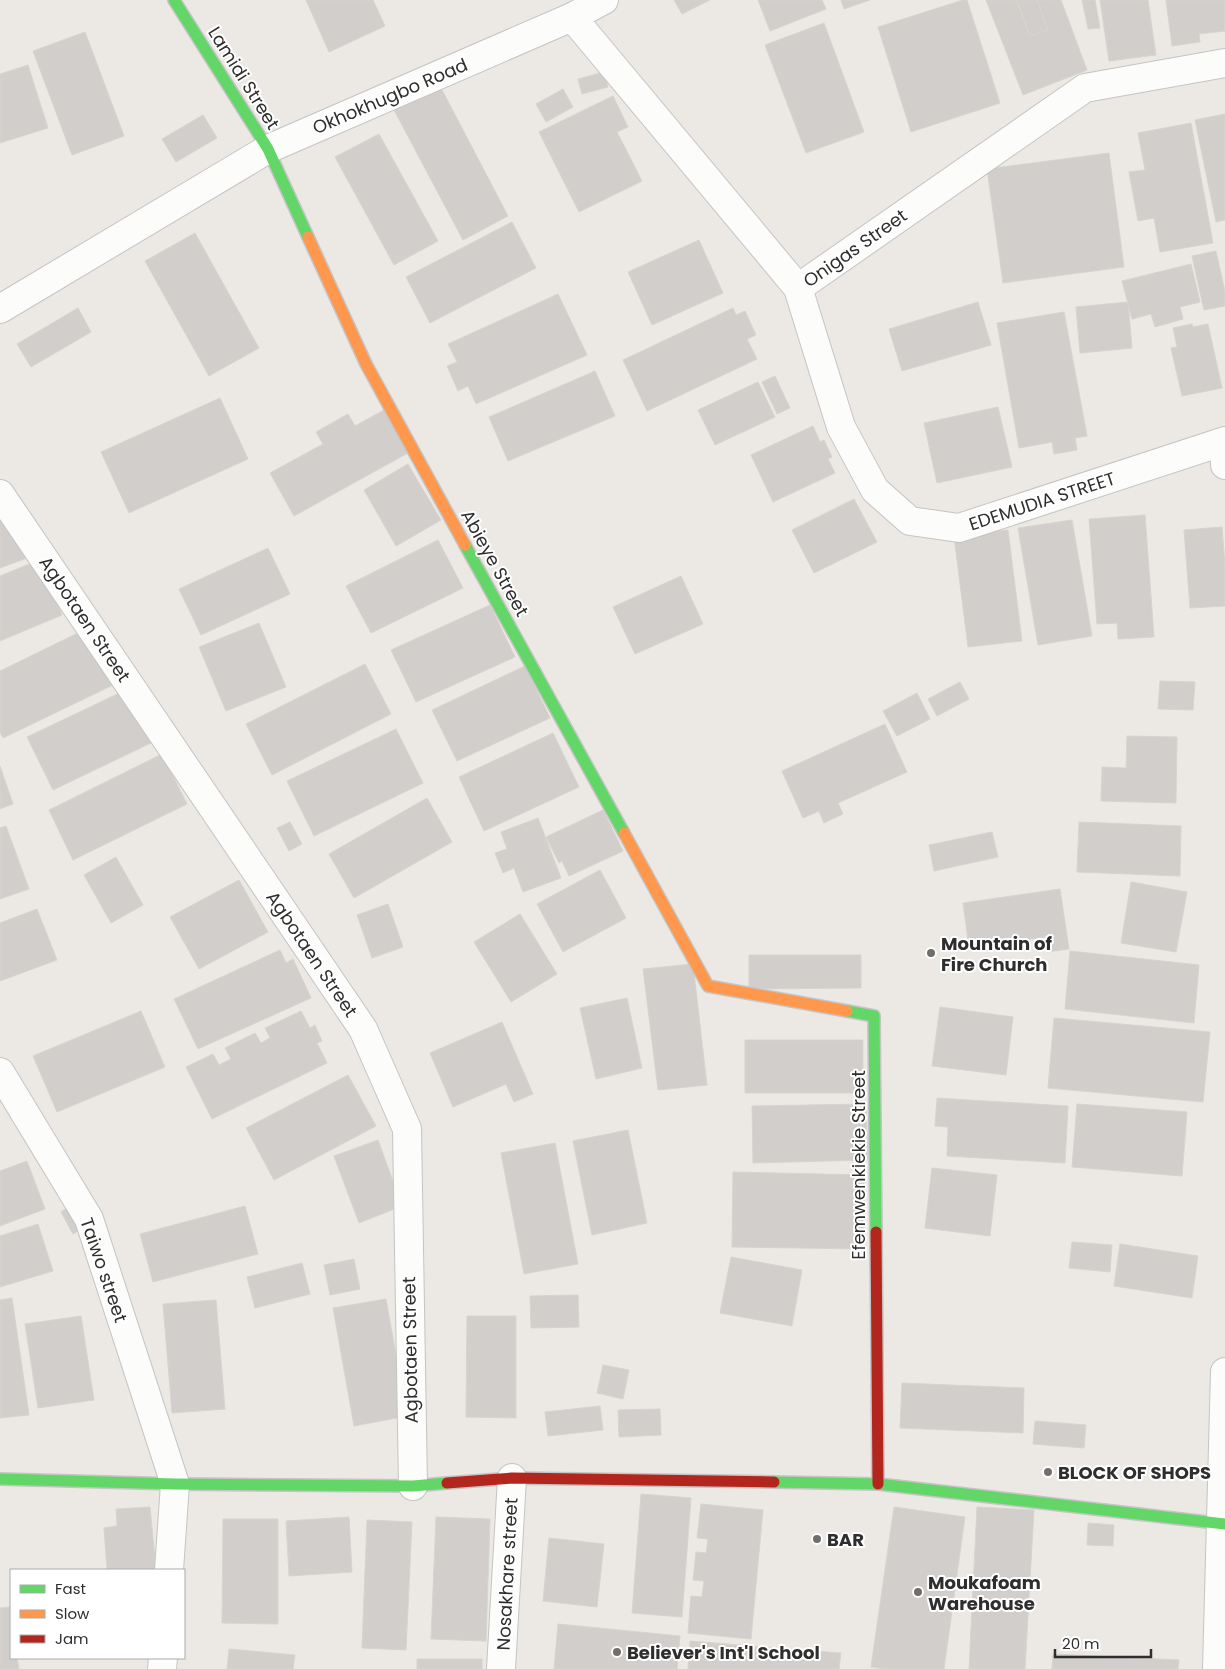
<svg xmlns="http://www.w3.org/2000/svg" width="1225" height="1669" font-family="Poppins,sans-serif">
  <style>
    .building { fill: #d1cecb; stroke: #d7d4d0 }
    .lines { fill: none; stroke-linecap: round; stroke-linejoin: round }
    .street-casing { stroke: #c5c4c5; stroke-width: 30 }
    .fast-casing { stroke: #c5c4c5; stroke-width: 14 }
    .slow-casing { stroke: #c5c4c5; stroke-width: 14 }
    .jam-casing { stroke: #c5c4c5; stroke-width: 14 }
    .street { stroke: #fcfcfb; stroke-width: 28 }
    .fast { stroke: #63d668; stroke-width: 11 }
    .slow { stroke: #ff974d; stroke-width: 11 }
    .jam { stroke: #b3261e; stroke-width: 11 }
    .poi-dot { fill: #706f6e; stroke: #fff; stroke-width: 2 }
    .labels { text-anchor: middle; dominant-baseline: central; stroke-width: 4; stroke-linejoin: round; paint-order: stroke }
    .street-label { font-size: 18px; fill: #2e2e2e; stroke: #fff }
    .poi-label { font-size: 18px; font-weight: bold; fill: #2e2e2e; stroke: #fff; text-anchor: start }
  </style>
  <rect width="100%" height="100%" fill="#ece8e4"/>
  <!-- building -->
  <path class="building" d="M306 0H373L385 26 329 52Z
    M674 0H710L682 14Z
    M758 0H822L826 9 770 31Z
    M841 0H870L844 9Z
    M963 0H967L1000 103 911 132 878 27Z
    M986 0H1017L1030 36 1048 30 1037 0H1061L1087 70 1023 95Z
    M1016 0H1037L1048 30 1030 36Z
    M1082 0H1095L1100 28 1088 29Z
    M1100 0H1148L1156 55 1109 61Z
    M1166 0H1225V31L1199 34 1200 42 1172 46Z
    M824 23 864 132 806 153 765 45Z
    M85 32 124 136 72 155 33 51Z
    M28 65 48 128 0 143V74Z
    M604 72 608 87 582 94 578 79Z
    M440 86 508 216 463 240 394 110Z
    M563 89 573 107 546 122 536 104Z
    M613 96 628 127 617 132 642 181 579 212 539 132Z
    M1225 114V220L1216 222 1195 120Z
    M203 115 217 138 176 162 162 139Z
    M1191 123 1213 243 1160 252 1154 218 1138 221 1129 172 1145 170 1138 133Z
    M379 134 438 241 394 265 335 157Z
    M1109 153 1124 267 1003 283 987 169Z
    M512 222 536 268 430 323 406 277Z
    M195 233 259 348 209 376 145 261Z
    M699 240 723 293 652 325 628 272Z
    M1216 251 1225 292V306L1204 310 1192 256Z
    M1191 264 1200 302 1180 307 1183 319 1155 327 1151 314 1132 319 1122 281Z
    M558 294 587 355 476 404 468 386 458 391 447 366 457 362 448 344Z
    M978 302 991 345 902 371 889 329Z
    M1128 302 1132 348 1080 353 1076 307Z
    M78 308 91 332 31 367 17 344Z
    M733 308 736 315 745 311 756 335 747 339 757 359 647 411 623 360Z
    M1064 312 1087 436 1075 438 1077 450 1054 454 1052 442 1019 448 997 323Z
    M1192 324 1193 327 1208 324 1222 388 1182 396 1171 348 1177 347 1173 328Z
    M595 371 615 416 508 461 489 417Z
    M775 376 790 408 777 414 762 382Z
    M758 382 775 417 715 445 698 410Z
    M220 398 248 459 129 513 101 452Z
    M998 407 1012 467 937 483 924 423Z
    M384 410 408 453 294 516 270 473 323 444 316 432 348 414 355 426Z
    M813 426 820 442 824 440 832 457 828 459 835 473 773 502 751 455Z
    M408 464 441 520 396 546 364 490Z
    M854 499 877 542 814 573 792 530Z
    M0 509 27 558 0 568Z
    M1145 515 1154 637 1118 639 1117 623 1097 624 1089 519Z
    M1072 520 1092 636 1038 645 1018 528Z
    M1222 527 1225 565V606L1190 608 1184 530Z
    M1008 530 1022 641 968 647 954 536Z
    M438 540 463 588 371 633 346 586Z
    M268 548 290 594 201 635 179 589Z
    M39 560 62 615 0 641V576Z
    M681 576 703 624 635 654 613 607Z
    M490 605 515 657 416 702 391 650Z
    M259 623 286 687 226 711 199 647Z
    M86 629 113 685 3 738 0 732V671Z
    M365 664 391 714 272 775 246 724Z
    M525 666 550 718 457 761 432 710Z
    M1160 681 1195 682 1193 710 1158 709Z
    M960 682 969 699 937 716 928 699Z
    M130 688 155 741 53 790 27 737Z
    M917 693 930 719 897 736 883 711Z
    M885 724 907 772 838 803 843 814 824 823 819 811 803 818 782 771Z
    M396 729 423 783 314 836 287 781Z
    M553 733 579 787 484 831 459 777Z
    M1127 736 1177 737 1176 803 1101 801 1102 767 1126 768Z
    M162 754 187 804 73 860 49 810Z
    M0 766 13 804 0 809Z
    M427 798 452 842 354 898 329 854Z
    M603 810 623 851 569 876 562 861 559 863 546 837Z
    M538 818 561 878 523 892 514 868 503 873 495 853 507 849 501 832Z
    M290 822 302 844 289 851 277 828Z
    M1079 822 1181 826 1180 876 1077 872Z
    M6 826 29 889 0 899V828Z
    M992 832 998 857 934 871 929 845Z
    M116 857 143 905 111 923 84 875Z
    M600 870 626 918 563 952 537 904Z
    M239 880 268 932 199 969 170 917Z
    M1131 882 1187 892 1176 952 1121 943Z
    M1060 889 1069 949 1047 952 1046 937 969 947 963 903Z
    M388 904 403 947 372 958 357 915Z
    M37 909 57 960 0 981V923Z
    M520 914 557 974 511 1002 474 942Z
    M280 950 286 963 293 959 311 998 198 1049 174 999Z
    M1070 951 1199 965 1194 1023 1065 1009Z
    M749 955H861V988L749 989Z
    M693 964 707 1085 658 1090 643 969Z
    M627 998 642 1068 596 1079 580 1008Z
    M940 1007 1013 1017 1006 1075 932 1066Z
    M141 1011 165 1067 57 1112 33 1056Z
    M301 1011 310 1028 315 1025 322 1041 317 1043 327 1063 212 1119 186 1067 213 1054 219 1065 231 1059 225 1048 255 1033 261 1043 270 1038 265 1028Z
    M1054 1018 1210 1032 1203 1102 1048 1088Z
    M502 1022 533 1094 514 1102 506 1084 453 1107 430 1053Z
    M745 1040H863V1093H745Z
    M348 1075 376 1126 274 1180 246 1128Z
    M937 1098 1068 1106 1065 1163 947 1156 948 1127 935 1126Z
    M866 1104 868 1160 753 1163 752 1106Z
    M1077 1104 1187 1112 1182 1176 1072 1167Z
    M628 1130 647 1223 592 1235 573 1141Z
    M378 1140 402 1206 359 1223 334 1156Z
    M555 1143 578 1264 524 1274 501 1153Z
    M27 1161 45 1209 0 1226V1171Z
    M932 1168 997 1175 990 1236 925 1228Z
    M733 1172 864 1175 863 1249 732 1247Z
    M73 1204 86 1226 73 1234 61 1212Z
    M245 1206 258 1254 153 1282 140 1234Z
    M38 1224 53 1271 0 1287V1236Z
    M1072 1242 1112 1245 1110 1272 1069 1268Z
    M1120 1244 1198 1256 1192 1298 1114 1286Z
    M731 1257 802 1270 792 1326 720 1313Z
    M354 1259 360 1289 330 1295 324 1265Z
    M302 1263 310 1294 255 1308 247 1277Z
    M578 1295 579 1327 531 1328 530 1296Z
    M12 1298 29 1415 0 1418V1300Z
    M386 1299 407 1416 354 1426 333 1308Z
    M216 1300 225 1409 172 1413 163 1304Z
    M81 1316 94 1400 38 1408 25 1324Z
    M467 1316H516V1418L466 1417Z
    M603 1365 629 1370 623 1399 597 1393Z
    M902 1383 1024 1388 1023 1433 900 1428Z
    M600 1406 603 1430 548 1436 545 1412Z
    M660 1409 661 1435 619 1437 618 1410Z
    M1035 1421 1086 1425 1084 1448 1033 1444Z
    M641 1494 691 1498 682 1617 632 1613Z
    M701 1504 763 1510 751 1639 688 1633 691 1596 702 1597 704 1581 693 1580 696 1552 706 1553 708 1539 697 1538Z
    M150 1507 156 1570H107L104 1528 117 1526 116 1509Z
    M894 1507 965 1517 944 1669H885L871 1667Z
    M977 1507 1034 1510 1025 1669H969Z
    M349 1517 352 1572 289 1576 286 1521Z
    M436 1517 490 1519 486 1641 431 1639Z
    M223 1519H278V1624L222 1623Z
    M367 1520 412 1522 406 1650 362 1648Z
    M1088 1523 1114 1525 1113 1546 1087 1545Z
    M549 1538 604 1544 597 1607 543 1601Z
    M10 1607 11 1618V1658H17L19 1669H0V1608Z
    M558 1624 680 1636 677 1669H554Z
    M690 1641 841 1653 839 1669H688Z
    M229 1649 295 1655 293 1669H227Z
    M1053 1654 1179 1660 1178 1669H1052Z
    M417 1659H482V1669H417Z"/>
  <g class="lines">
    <!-- street casing -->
    <g class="street-casing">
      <path id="street" d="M572 17 798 288 1085 88 1225 63
        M798 288 841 427 875 490 910 521 959 528 1225 441
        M0 309 268 149 572 17 604 0
        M1224 442 1225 465
        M0 494 363 1029 407 1129 413 1486
        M0 1072 89 1219 175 1484 169 1570
        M162 1669 163 1658
        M501 1669 512 1478
        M1217 1669 1225 1372"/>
    </g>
    <!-- fast casing -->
    <g class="fast-casing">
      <path id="fast" d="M174 0 268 149 308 237
        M465 545 624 833
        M847 1011 874 1016 876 1232
        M0 1479 175 1484 413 1486 447 1483
        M774 1482 878 1484 1225 1524"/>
    </g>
    <!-- slow casing -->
    <g class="slow-casing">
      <path id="slow" d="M308 237 366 364 465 545
        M624 833 708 986 847 1011"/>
    </g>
    <!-- jam casing -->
    <g class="jam-casing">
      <path id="jam" d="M876 1232 878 1484
        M447 1483 512 1478 774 1482"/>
    </g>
    <!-- street -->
    <use href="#street" class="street"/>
    <!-- fast -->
    <use href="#fast" class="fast"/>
    <!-- slow -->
    <use href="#slow" class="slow"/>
    <!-- jam -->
    <use href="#jam" class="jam"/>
  </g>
  <!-- markers -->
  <g class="poi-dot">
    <circle cx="931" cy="953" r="5"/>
    <circle cx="1048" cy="1472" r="5"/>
    <circle cx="817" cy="1539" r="5"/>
    <circle cx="918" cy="1592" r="5"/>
    <circle cx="617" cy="1652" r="5"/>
  </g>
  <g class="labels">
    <!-- street labels -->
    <g class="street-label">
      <text transform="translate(244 78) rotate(58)">Lamidi Street</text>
      <text transform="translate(390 96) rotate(-23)">Okhokhugbo Road</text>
      <text transform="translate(855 248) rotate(-35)">Onigas Street</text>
      <text transform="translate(1042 501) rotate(-18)">EDEMUDIA STREET</text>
      <text transform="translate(495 563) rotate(61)">Abieye Street</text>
      <text transform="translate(85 619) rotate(56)">Agbotaen Street</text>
      <text transform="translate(312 954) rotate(56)">Agbotaen Street</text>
      <text transform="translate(858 1165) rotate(-90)">Efemwenkiekie Street</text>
      <text transform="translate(104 1270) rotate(71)">Taiwo street</text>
      <text transform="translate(410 1350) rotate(-91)">Agbotaen Street</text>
      <text transform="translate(507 1574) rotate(-87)">Nosakhare street</text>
    </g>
    <!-- poi labels -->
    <g class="poi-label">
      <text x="941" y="943">Mountain of<tspan x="941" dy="21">Fire Church</tspan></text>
      <text x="1058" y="1472">BLOCK OF SHOPS</text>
      <text x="827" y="1539">BAR</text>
      <text x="928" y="1582">Moukafoam<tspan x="928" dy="21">Warehouse</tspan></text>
      <text x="627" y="1652">Believer's Int'l School</text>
    </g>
  </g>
  <!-- legend -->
  <rect x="10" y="1569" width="175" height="90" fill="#ffffff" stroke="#ababab"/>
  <rect x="20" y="1585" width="25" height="8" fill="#63d668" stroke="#ababab"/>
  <text x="55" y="1594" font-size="15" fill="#2e2e2e">Fast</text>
  <rect x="20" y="1610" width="25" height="8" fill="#ff974d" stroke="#ababab"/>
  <text x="55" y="1619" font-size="15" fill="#2e2e2e">Slow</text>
  <rect x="20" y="1635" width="25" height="8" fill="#b3261e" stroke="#ababab"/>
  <text x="55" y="1644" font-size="15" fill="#2e2e2e">Jam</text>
  <!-- scale -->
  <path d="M1055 1649v8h96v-8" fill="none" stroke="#2e2e2e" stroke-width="2.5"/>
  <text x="1062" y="1649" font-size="15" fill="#2e2e2e" stroke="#ffffff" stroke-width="4" paint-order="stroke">20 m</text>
</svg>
